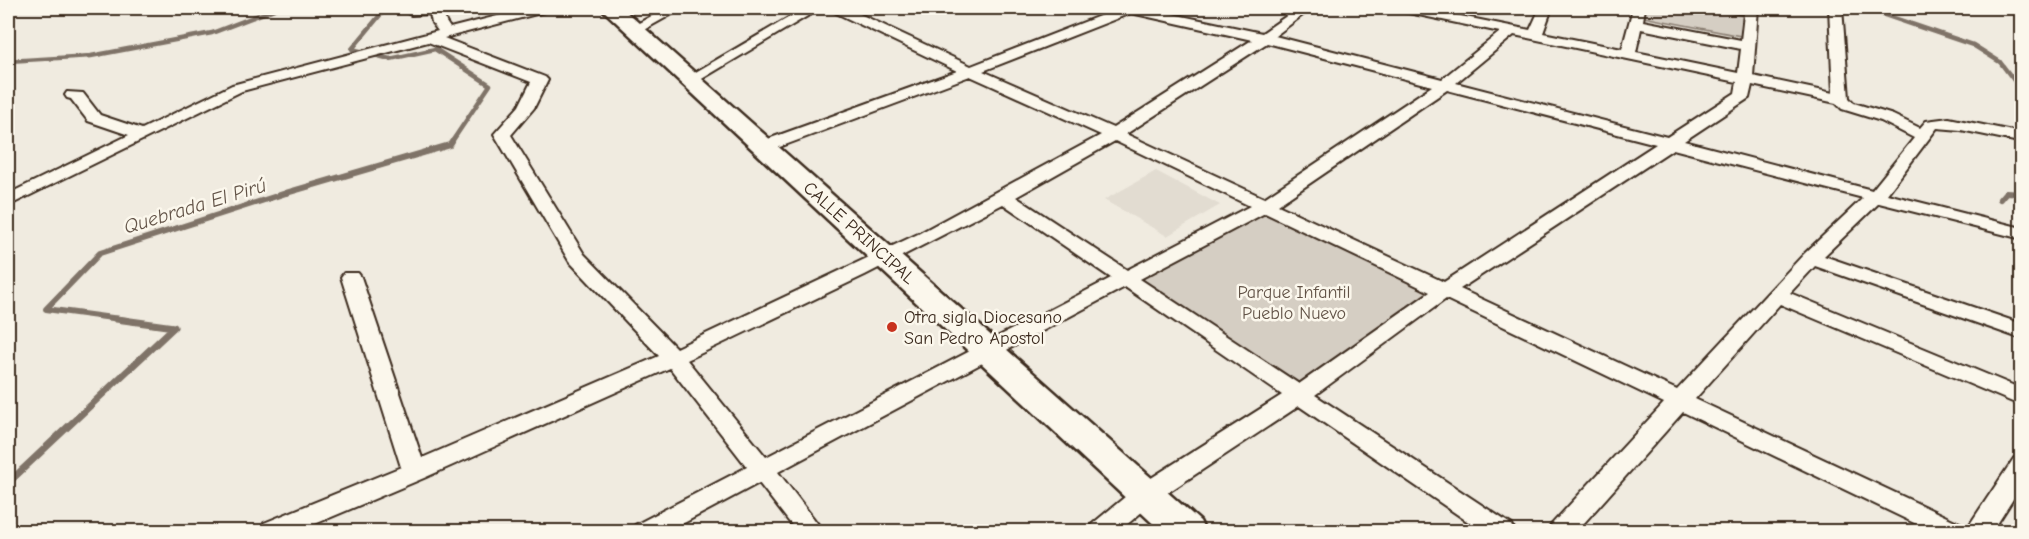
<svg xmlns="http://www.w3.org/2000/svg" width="2029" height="539" font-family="'Comic Neue',sans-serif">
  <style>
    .built { fill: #e2dcd1 }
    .green { fill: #d5cec3; stroke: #887c70; stroke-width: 1.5 }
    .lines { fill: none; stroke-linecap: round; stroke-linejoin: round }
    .stream-far2 { stroke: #7f7367; stroke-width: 4.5 }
    .stream-far1 { stroke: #7f7367; stroke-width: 6 }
    .stream { stroke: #7f7367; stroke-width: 7 }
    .street-casing { stroke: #3b2a1e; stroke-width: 4 }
    .secondary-casing { stroke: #3b2a1e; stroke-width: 5 }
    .street { fill: #fbf7ec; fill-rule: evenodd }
    .secondary { fill: #fbf7ec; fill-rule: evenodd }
    .poi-dot { fill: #c8321e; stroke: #fbf7ec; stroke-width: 2 }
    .labels { text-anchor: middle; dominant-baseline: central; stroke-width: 5; stroke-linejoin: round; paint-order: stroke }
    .street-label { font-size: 18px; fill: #3b2a1e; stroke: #fbf7ec }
    .park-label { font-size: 18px; fill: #625347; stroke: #fbf7ec }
    .poi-label { font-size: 18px; fill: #3b2a1e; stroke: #fbf7ec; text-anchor: start }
    .water-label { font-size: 20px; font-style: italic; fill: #635448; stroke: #fbf7ec }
  </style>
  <rect width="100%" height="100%" fill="#f0ebe0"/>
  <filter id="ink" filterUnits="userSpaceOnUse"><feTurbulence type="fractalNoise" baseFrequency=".0167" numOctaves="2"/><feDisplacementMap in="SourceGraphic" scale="12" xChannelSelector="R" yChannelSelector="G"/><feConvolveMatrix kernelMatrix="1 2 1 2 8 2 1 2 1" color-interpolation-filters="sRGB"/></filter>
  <g filter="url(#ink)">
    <!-- built -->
    <path class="built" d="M1156 171 1220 205 1167 236 1104 200Z"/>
    <!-- green -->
    <path class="green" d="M1646 8H1719L1745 12 1741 36 1643 17Z
      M1264 206 1444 291 1299 395 1126 278Z"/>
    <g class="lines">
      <!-- stream-far2 -->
      <path class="stream-far2" d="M381 8 385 9 352 49 390 59 435 49 490 85 451 143
        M1877 8 1876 12 1973 45 2000 62 2022 91
        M8 61 91 56 212 33 277 8"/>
      <!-- stream-far1 -->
      <path class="stream-far1" d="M2000 199 2006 192 2022 193
        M127 320 46 309 100 253 286 193 450 145 452 142"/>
      <!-- stream -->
      <path class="stream" d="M8 483 174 327 116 319"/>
      <!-- street casing -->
      <g class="street-casing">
        <path id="street" d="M406 8H442L446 22 450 28 529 8H549L548 11 444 38 545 77 548 80 534 108 511 135 584 254 676 348 918 234 1101 135 970 76 769 151H757L755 147 757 143 957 71 832 11 831 8H847L971 66 1120 8H1144L1262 33 1298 8H1312L1275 36 1442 79 1500 32 1404 12 1399 11 1398 8H1421L1530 30 1540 8H1552L1543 33 1622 49 1633 8H1645L1643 21 1741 40 1744 14 1725 11 1723 8H1758L1753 76 1833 93 1829 8H1842L1849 98 1854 103 1893 115 1920 128 1926 121 1949 118 2022 133V141L2019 142 1961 130 1937 128 1887 194 2022 228V239L1879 203 1824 256 2022 324V339L1815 266 1790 293 2022 389V406L1780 304 1695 399 1968 527 2014 458 2022 455V485L1992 532H1933L1683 412 1576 532H1548L1551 525 1664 403 1446 299 1315 395 1512 525 1515 532H1483L1299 406 1155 501 1118 532H1088L1091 525 1137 487 1282 395 1125 287 778 472 824 532H797L759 483 667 532H632L635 525 747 467 670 368 424 478 296 532H261L264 523 401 467 341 277 344 273H358L361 277 422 458 659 356 569 261 494 134 519 106 531 82 428 42 242 91 8 206V194L129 135 88 121 71 99 67 98 65 95 67 92 83 93 100 115 142 129 232 85 438 31 432 23 430 14 411 15 404 11ZM1131 13 1252 40 1113 128 983 71ZM1641 29 1741 49 1738 73 1636 52ZM1514 35 1737 82 1735 93 1667 137 1456 83ZM1267 43 1432 86 1264 198 1126 134ZM1752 85 1836 103 1842 109 1881 121 1914 138 1872 190 1684 141 1749 98ZM1447 90 1656 144 1444 282 1278 205ZM1115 141 1250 206 1127 270 1016 197ZM1673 149 1863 198 1804 254 1677 390 1460 289ZM1003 204 1111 278 766 457 687 360 865 275ZM1265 213 1430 292 1299 384 1140 279Z
          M666 8H683L640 32H630L628 29Z
          M805 8H821L695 83H685L682 80Z"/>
      </g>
      <!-- secondary casing -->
      <g class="secondary-casing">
        <path id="secondary" d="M601 8H622L1200 521 1205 532H1162Z"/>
      </g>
      <!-- street -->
      <use href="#street" class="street"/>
      <!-- secondary -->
      <use href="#secondary" class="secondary"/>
    </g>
  </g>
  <!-- markers -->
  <circle class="poi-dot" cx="892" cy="327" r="6"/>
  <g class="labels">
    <!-- street labels -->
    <g class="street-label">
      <text transform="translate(859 233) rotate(42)">CALLE PRINCIPAL</text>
    </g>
    <!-- park labels -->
    <g class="park-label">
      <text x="1294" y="292">Parque Infantil<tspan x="1294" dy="21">Pueblo Nuevo</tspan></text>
    </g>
    <!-- poi labels -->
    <g class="poi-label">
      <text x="904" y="317">Otra sigla Diocesano<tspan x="904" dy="21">San Pedro Apostol</tspan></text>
    </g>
    <!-- water labels -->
    <g class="water-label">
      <text transform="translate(195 206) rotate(-17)">Quebrada El Pirú</text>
    </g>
  </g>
  <!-- margin -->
  <rect width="2029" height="539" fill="none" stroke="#fbf7ec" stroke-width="30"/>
  <rect x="15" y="15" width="1999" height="509" fill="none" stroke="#3b2a1e" stroke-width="2" filter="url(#ink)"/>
</svg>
